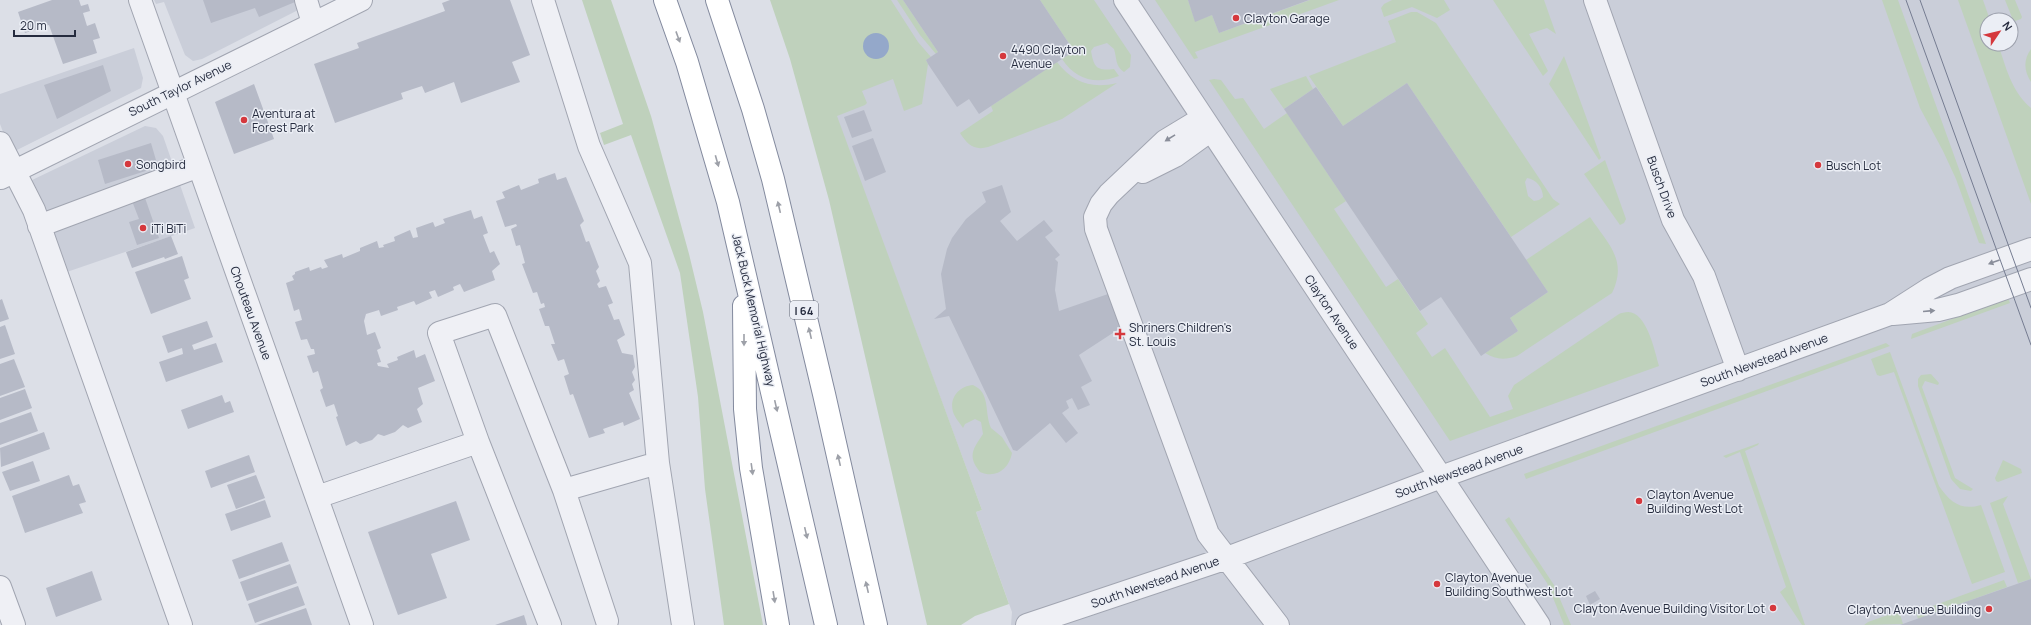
<svg xmlns="http://www.w3.org/2000/svg" width="2031" height="625" font-family="Manrope,sans-serif">
  <style>
    .built { fill: #caced9; fill-rule: evenodd }
    .green { fill: #bfd1bc; fill-rule: evenodd }
    .water { fill: #94a8ca }
    .building { fill: #b6bac7 }
    .lines { fill: none; stroke-linecap: round; stroke-linejoin: round }
    .minor-casing { stroke: #a1a5b1; stroke-width: 24 }
    .highway-casing { stroke: #838a9e; stroke-width: 24 }
    .minor { stroke: #eff0f5; stroke-width: 22 }
    .highway { stroke: #fff; stroke-width: 22 }
    .tram { stroke: #757c91; stroke-width: 1 }
    .oneway { fill: #9da0a8 }
    .oneway2 { fill: #8a8e9a }
    .poi-dot { fill: #d5383d; stroke: #ebeef5; stroke-width: 1.5 }
    .labels { text-anchor: middle; dominant-baseline: central; stroke-width: 3; stroke-linejoin: round; paint-order: stroke }
    .shield { fill: #ebeef5; stroke: #606675; stroke-width: 1 }
    .shield-label { font-size: 11px; font-weight: bold; fill: #252b3e }
    .poi-label { font-size: 12px; fill: #252b3e; stroke: #ebeef5; text-anchor: start }
    .street-label { font-size: 12px; fill: #252b3e; stroke: #ebeef5 }
  </style>
  <rect width="100%" height="100%" fill="#dcdfe7"/>
  <!-- built -->
  <path class="built" d="M154 0H300L302 8 202 59 193 61 185 55 164 2 156 4Z
    M793 0H2031V625H1011L1012 612 976 512 982 510ZM1987 20H2011V44H1987Z
    M134 48 143 78 141 88 11 153 0 124V94Z
    M145 126 156 128 163 136 195 228 61 274 30 181Z"/>
  <!-- green -->
  <path class="green" d="M582 0H611L651 116 689 254 703 312 763 625H724L705 489 698 397 680 273 631 135 604 145 600 133 623 124Z
    M770 0H891L918 42 931 57 926 60 928 64 922 104 904 111 893 79 862 91 867 103 865 105 837 116 982 510 976 512 1009 604 975 616 961 625H927L829 200 790 59Z
    M897 0H903L938 52 936 54 920 35Z
    M1040 0H1094L1131 55 1130 67 1124 72C1115 66 1117 59 1114 49L1107 43 1094 47 1091 51C1094 68 1097 71 1114 69L1119 76C1096 85 1076 80 1062 59L1074 51Z
    M1155 0H1188L1195 21 1212 15 1219 33 1310 0H1339L1195 52 1198 58 1194 59Z
    M1392 0H1444L1450 10 1437 18 1412 7 1384 17 1381 8 1384 4Z
    M1493 0H1544L1556 34 1547 28 1529 34 1548 71 1543 76Z
    M1882 0H1898L1986 244 1979 243 1956 179 1943 151 1920 108Z
    M1958 0H1983L1990 20H1987V44H1998C2006 67 2011 91 2031 108V204Z
    M2005 0H2015L2022 17 2021 19 2015 21 2013 20Z
    M1411 12H1417L1436 23 1553 199 1560 204 1511 237 1407 83 1343 126 1309 76 1396 42 1388 21ZM1527 178C1536 179 1543 188 1543 197L1539 200 1534 201 1528 196 1525 182Z
    M2031 49V82C2024 71 2023 60 2031 49Z
    M1564 56 1601 158 1599 160 1549 84Z
    M1057 62C1073 83 1092 89 1117 83L1062 119 988 147C974 151 967 144 960 133L993 111 991 106Z
    M1306 76 1313 89 1284 109 1270 89Z
    M1214 79 1221 80 1235 99 1243 98 1264 129 1287 113 1346 201 1334 209 1386 287 1398 279 1428 324 1416 333 1432 357 1445 348 1490 417 1513 409 1508 396 1514 385 1619 314C1621 313 1625 312 1628 312 1647 312 1655 352 1659 366L1450 441 1209 80Z
    M1605 160 1626 219 1624 223 1620 225 1584 174Z
    M1590 217C1608 244 1628 260 1612 293L1517 356C1505 360 1496 360 1485 353L1518 331 1510 318 1548 292 1526 260Z
    M2008 298 2010 303 1911 339 1912 334Z
    M1886 343 1890 346 1526 479 1524 474Z
    M1890 352 1939 486C1950 502 1961 511 1981 505L2005 572 1972 584 1894 372 1880 376 1877 375 1871 359Z
    M1931 374 1939 383 1938 385 1925 381 1922 387 1955 478 1973 489 1971 491 1960 489 1951 479 1918 386V379L1921 375Z
    M973 385C991 393 984 412 991 428L1002 437 1012 453C1009 469 996 479 980 472 967 456 973 449 983 434L981 422 975 419 965 424 963 428C960 423 955 418 953 412 949 398 959 386 973 385Z
    M1759 443 1758 445 1745 451 1805 625H1802L1780 592 1786 587 1740 452 1726 458 1723 456Z
    M2003 460 2021 469 2022 473 1998 482 1996 481 1995 478Z
    M2008 496 2003 504 2031 579 2018 583 1990 503Z
    M1509 517 1554 585 1571 625H1564L1547 583 1505 520Z
    M2004 580 2007 587 1918 619 1916 612Z
    M1899 611 1903 624 1864 625 1868 622Z"/>
  <!-- water -->
  <path class="water" d="M863 46a13 13 0 1 1 26 0a13 13 0 1 1-26 0Z"/>
  <!-- building -->
  <path class="building" d="M52 0H79L81 6 88 4 90 11 83 13 87 26 95 23 100 38 93 40 97 53 63 64 49 25 25 33 18 12Z
    M203 0H295V2L259 17 255 8 211 23Z
    M450 0H510L530 55 512 62 520 82 461 103 454 82 425 93 422 86 401 93 403 99 335 123 314 64 359 48 357 43 445 11 442 3Z
    M903 0H1040L1074 51 979 114 969 99 957 107 928 64 926 60 938 52Z
    M1188 0H1309L1219 33 1212 15 1195 22Z
    M103 65 111 91 57 119 44 85Z
    M1407 83 1548 292 1510 318 1518 331 1481 356 1441 297 1420 311 1284 109 1316 87 1343 126Z
    M254 84 274 139 234 154 215 102Z
    M864 110 872 131 852 138 844 117Z
    M873 138 886 172 865 181 852 146Z
    M151 143 158 167 105 184 98 160Z
    M555 173 557 180 566 177 584 221 580 225 586 242 589 241 599 267 596 271 600 281 597 284 599 288 606 286 613 303 608 305 614 320 619 319 625 335 617 340 622 353 633 355 635 367 632 372 635 380 632 384 634 390 629 393 640 419 624 426 623 422 603 429 605 433 589 438 573 394 570 395 564 376 569 374 564 359 558 361 551 344H555L549 326H545L539 309 545 307 544 303 541 304 537 292 533 293 522 264 525 263 520 245 516 246 511 229 517 226 516 224 505 227 496 201 505 198 502 192 519 185 521 190 539 183 538 179Z
    M1002 185 1011 212 1000 221 1017 241 1044 220 1053 231 1045 237 1060 255 1055 259 1058 262 1055 290 1059 311 1108 294 1122 327 1079 355 1092 381 1081 387 1090 405 1078 410 1072 398 1066 401 1069 408 1062 413 1078 433 1066 443 1050 423 1017 451 1013 450 949 316 934 319 946 309 941 274 947 249 952 238 966 219 986 202 982 192Z
    M144 195 159 238 137 245 129 222 139 219 132 201Z
    M471 210 474 219 482 216 488 233 483 235 490 253 494 251 500 264 492 271 495 280 464 292 460 284 453 287 454 290 438 297 435 290 429 292 432 298 416 305 414 301 397 307 398 310 381 316 379 310 366 314 364 321 367 335 375 332 381 348 377 350 381 362 377 363 378 366 389 368 387 364 398 360 397 357 414 350 416 358 425 354 435 381 418 388 423 404 417 409 422 422 408 428 403 425 395 432 384 436 378 434 372 440 360 444 356 441 346 446 336 417 338 416 334 404 326 407 320 390 323 388 318 371 313 373 307 356 315 354 314 349H311L307 339 301 340 295 322 302 320 299 309 294 311 286 283 294 280 292 276 295 274V272L309 267 310 271 321 267 322 269 328 267 324 260 342 254 343 258 360 251V248L377 241 379 248 384 247 383 245 395 241 394 237 410 230 413 238 418 237 416 228 433 222 435 227 445 223 443 219Z
    M171 236 178 254 165 259 164 257 132 268 126 252Z
    M182 256 189 278 184 280 191 299 151 314 135 272Z
    M2 299 9 319 0 322V300Z
    M207 321 213 337 192 345 194 350 216 343 223 362 166 382 159 362 183 354 182 348 168 353 162 336Z
    M5 325 15 354 0 359V327Z
    M14 359 25 387 0 396V364Z
    M25 389 32 408 0 420V398Z
    M222 395 225 403 230 401 234 412 188 429 181 410Z
    M31 412 38 431 0 445V423Z
    M44 432 50 449 1 467 0 448Z
    M249 455 255 472 211 488 205 471Z
    M33 461 40 481 10 491 2 472Z
    M69 475 73 486 79 484 86 502 79 504 83 513 25 533 12 496Z
    M256 475 265 498 236 509 227 485Z
    M265 500 271 517 231 531 225 514Z
    M456 501 470 540 431 554 447 598 398 615 368 532Z
    M282 542 289 561 239 579 232 560Z
    M290 564 297 583 247 601 240 582Z
    M92 571 102 600 56 617 46 588Z
    M2031 579V625H1900L1911 621Z
    M298 586 305 605 255 623 248 604Z
    M1595 591 1600 599 1590 605 1586 596Z
    M306 608 312 625H257Z
    M524 615 527 625H495Z"/>
  <g class="lines">
    <!-- minor casing -->
    <g class="minor-casing">
      <path id="minor" d="M140 0 362 625
        M306 0 313 23
        M1125 0 1539 625
        M1595 0 1673 220 1704 276 1738 370
        M1203 118 1165 141 1109 194 1101 204 1095 217 1096 229 1208 534 1278 625
        M0 143 34 210 181 625
        M1143 172 1175 156 1211 130
        M1 178 361 0
        M39 226 199 166
        M1893 314 1938 310 1958 305 2031 279
        M478 442 550 625
        M658 463 683 625
        M564 490 607 621
        M317 497 478 442 439 333 495 315 564 490 658 463 640 263 589 146 543 0
        M0 587 14 625
        M1027 625 1227 558 1441 477 1890 314 1929 289 1950 278 2031 249"/>
    </g>
    <!-- highway casing -->
    <g class="highway-casing">
      <path id="highway" d="M665 0 687 62 728 202 826 625
        M717 0 753 109 773 179 824 394 876 625
        M744 306 745 409 751 468 778 625"/>
    </g>
    <!-- minor -->
    <use href="#minor" class="minor"/>
    <!-- highway -->
    <use href="#highway" class="highway"/>
    <!-- tram -->
    <path class="tram" d="M1906 0 2031 345
      M1920 0 2031 308"/>
  </g>
  <!-- one-way arrows -->
  <defs><path id="oneway-solid" d="M-6-.8H1V-3.2L6.5 0L1 3.2V.8H-6Z"/></defs>
  <g class="oneway">
    <use href="#oneway-solid" transform="translate(678 37) rotate(70)"/>
    <use href="#oneway-solid" transform="translate(717 161) rotate(74)"/>
    <use href="#oneway-solid" transform="translate(779 207) rotate(-103)"/>
    <use href="#oneway-solid" transform="translate(810 333) rotate(-103)"/>
    <use href="#oneway-solid" transform="translate(744 340) rotate(90)"/>
    <use href="#oneway-solid" transform="translate(776 406) rotate(77)"/>
    <use href="#oneway-solid" transform="translate(839 460) rotate(-103)"/>
    <use href="#oneway-solid" transform="translate(752 469) rotate(82)"/>
    <use href="#oneway-solid" transform="translate(806 533) rotate(77)"/>
    <use href="#oneway-solid" transform="translate(867 587) rotate(-103)"/>
    <use href="#oneway-solid" transform="translate(774 597) rotate(81)"/>
  </g>
  <g class="oneway2">
    <use href="#oneway-solid" transform="translate(1170 138) rotate(148)"/>
    <use href="#oneway-solid" transform="translate(1994 262) rotate(160)"/>
    <use href="#oneway-solid" transform="translate(1929 311) rotate(-5)"/>
  </g>
  <!-- markers -->
  <g class="poi-dot">
    <circle cx="1236" cy="18" r="4"/>
    <circle cx="1003" cy="56" r="4"/>
    <circle cx="244" cy="120" r="4"/>
    <circle cx="128" cy="164" r="4"/>
    <circle cx="1818" cy="165" r="4"/>
    <circle cx="143" cy="228" r="4"/>
    <path d="M1118 328h4v4h4v4h-4v4h-4v-4h-4v-4h4z"/>
    <circle cx="1639" cy="501" r="4"/>
    <circle cx="1437" cy="584" r="4"/>
    <circle cx="1773" cy="608" r="4"/>
    <circle cx="1989" cy="609" r="4"/>
  </g>
  <g class="labels">
    <!-- shield labels -->
    <rect class="shield" x="790" y="301" width="28" height="18" rx="3"/>
    <g class="shield-label">
      <text x="804" y="310">I 64</text>
    </g>
    <!-- poi labels -->
    <g class="poi-label">
      <text x="1244" y="18">Clayton Garage</text>
      <text x="1011" y="49">4490 Clayton<tspan x="1011" dy="14">Avenue</tspan></text>
      <text x="252" y="113">Aventura at<tspan x="252" dy="14">Forest Park</tspan></text>
      <text x="136" y="164">Songbird</text>
      <text x="1826" y="165">Busch Lot</text>
      <text x="151" y="228">iTi BiTi</text>
      <text x="1129" y="327">Shriners Children's<tspan x="1129" dy="14">St. Louis</tspan></text>
      <text x="1647" y="494">Clayton Avenue<tspan x="1647" dy="14">Building West Lot</tspan></text>
      <text x="1445" y="577">Clayton Avenue<tspan x="1445" dy="14">Building Southwest Lot</tspan></text>
      <text x="1765" y="608" text-anchor="end">Clayton Avenue Building Visitor Lot</text>
      <text x="1981" y="609" text-anchor="end">Clayton Avenue Building</text>
    </g>
    <!-- street labels -->
    <g class="street-label">
      <text transform="translate(180 88) rotate(-26)">South Taylor Avenue</text>
      <text transform="translate(1662 187) rotate(70)">Busch Drive</text>
      <text transform="translate(754 310) rotate(77)">Jack Buck Memorial Highway</text>
      <text transform="translate(1332 312) rotate(56)">Clayton Avenue</text>
      <text transform="translate(251 313) rotate(70)">Chouteau Avenue</text>
      <text transform="translate(1764 360) rotate(-20)">South Newstead Avenue</text>
      <text transform="translate(1459 471) rotate(-20)">South Newstead Avenue</text>
      <text transform="translate(1155 582) rotate(-19)">South Newstead Avenue</text>
    </g>
  </g>
  <!-- north arrow -->
  <g transform="translate(1999 32) rotate(55)"><circle r="19" fill="#ebeef5" stroke="#9ca0ac"/>
  <path d="M0-3L7 15L0 10L-7 15Z" fill="#d5383d"/>
  <text y="-6" font-size="11" font-weight="bold" text-anchor="middle" fill="#252b3e">N</text>
  </g>
  <!-- scale -->
  <path d="M14 30v6h61v-6" fill="none" stroke="#252b3e" stroke-width="2"/>
  <text x="20" y="30" font-size="12" fill="#252b3e" stroke="#ebeef5" stroke-width="3" paint-order="stroke">20 m</text>
</svg>
